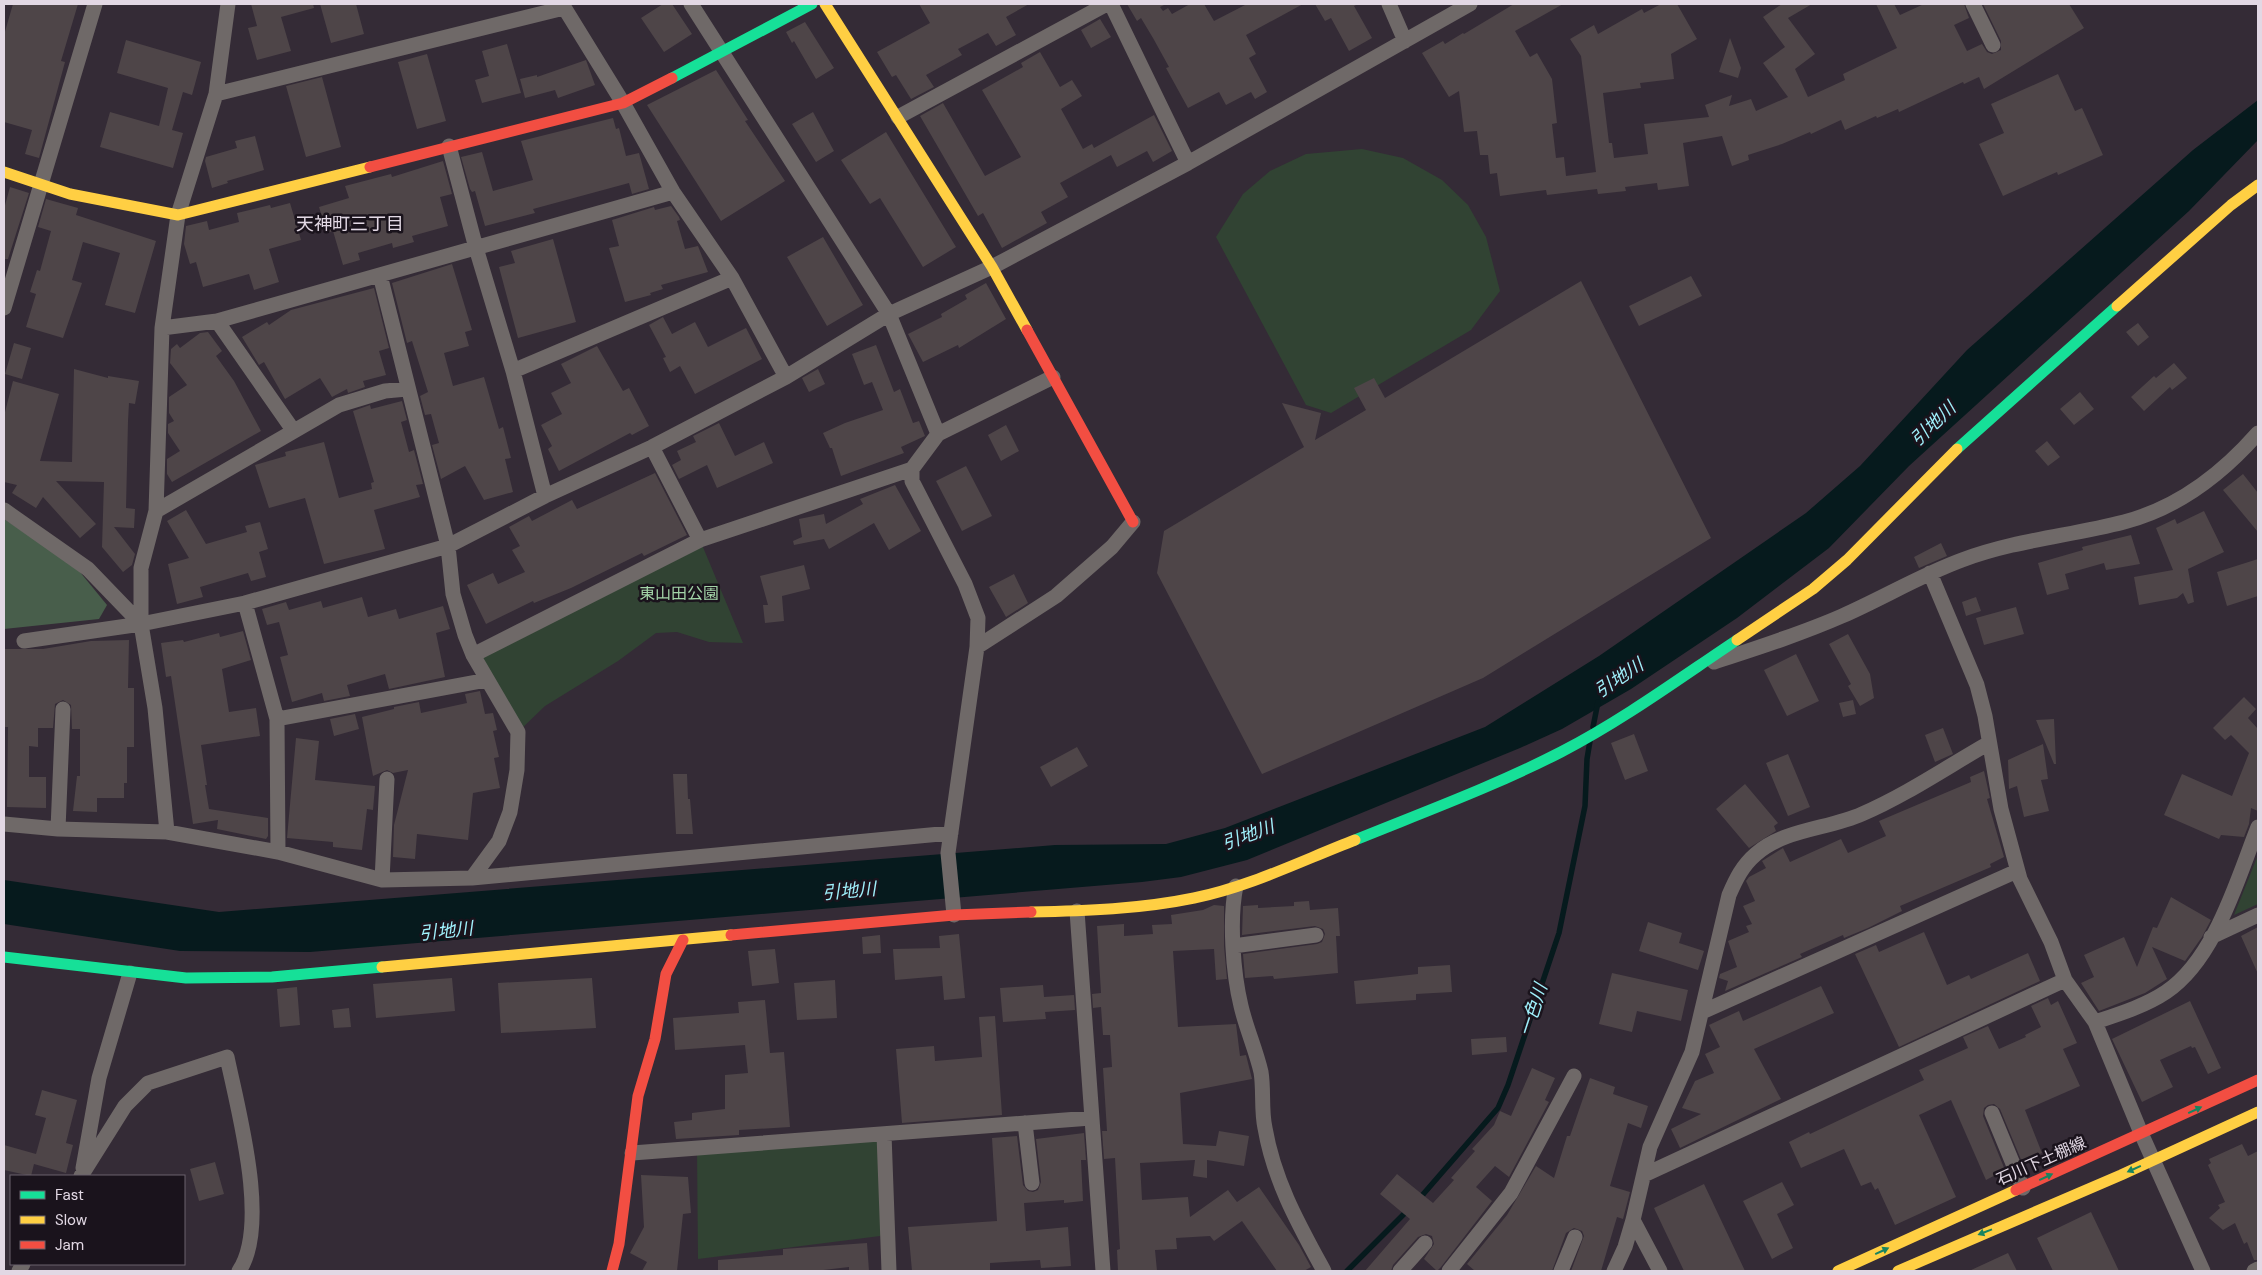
<svg xmlns="http://www.w3.org/2000/svg" width="2262" height="1275" font-family="'DM Sans','Noto Sans JP',sans-serif">
  <style>
    .green { fill: #314333 }
    .forest { fill: #485e4b }
    .water { fill: #061a1d }
    .lines { fill: none; stroke-linecap: round; stroke-linejoin: round }
    .stream { stroke: #061a1d; stroke-width: 5.5 }
    .building { fill: #4e4548 }
    .street { stroke: #6f6968; stroke-width: 15 }
    .fast { stroke: #16e098; stroke-width: 11 }
    .slow { stroke: #ffcf43; stroke-width: 11 }
    .jam { stroke: #f24e42; stroke-width: 11 }
    .oneway { fill: #188460 }
    .labels { text-anchor: middle; dominant-baseline: central; stroke-width: 5; stroke-linejoin: round; paint-order: stroke }
    .park-label { font-size: 16px; fill: #a3d4a8; stroke: #1a131c }
    .street-label { font-size: 16px; fill: #e2d8e4; stroke: #1a131c }
    .neighbourhood-label { font-size: 18px; fill: #e2d8e4; stroke: #1a131c }
    .water-label { font-size: 18px; font-style: italic; fill: #9ff0fb; stroke: #1a131c }
  </style>
  <rect width="100%" height="100%" fill="#342b36"/>
  <!-- green -->
  <path class="green" d="M1362 149 1403 158 1442 180 1468 205 1486 237 1500 291 1471 330 1331 413 1306 405 1216 237 1243 194 1270 171 1306 154Z
    M700 540 743 643 709 642 677 632 656 633 618 661 545 706 518 732 473 655Z
    M2258 855V904L2234 915Z
    M884 1134 888 1235 698 1259 697 1148Z"/>
  <!-- forest -->
  <path class="forest" d="M4 519 75 566 107 605 99 619 4 629Z"/>
  <!-- water -->
  <path class="water" d="M2258 100V140L2189 211 1909 466 1829 548 1737 618 1631 689 1562 729 1520 748 1247 860 1181 877 1142 882 310 952 180 951 4 924V880L219 912 1055 845 1166 844 1225 828 1485 727 1599 656 1806 513 1860 466 1967 350 2193 150Z"/>
  <g class="lines">
    <!-- stream -->
    <path class="stream" d="M1593 727 1598 702
      M1419 1199 1498 1108 1508 1085 1559 933 1585 806 1587 759 1590 741
      M1347 1271 1409 1209"/>
  </g>
  <!-- building -->
  <path class="building" d="M13 4H78L61 61 65 62 39 158 25 154 32 130 4 122V35Z
    M251 4H313L314 8 281 17 291 51 257 60 248 28 257 26Z
    M320 4H356L364 34 331 43Z
    M663 4H672L692 34 664 52 641 18Z
    M919 4H1029L1006 17 1016 35 996 46 988 33 958 49 962 55 926 75 934 87 911 99 896 75 892 77 877 52 930 23Z
    M1127 4H1166L1160 7 1163 11 1168 8 1172 14 1190 4H1204L1214 21 1247 4H1303L1246 35 1256 54 1249 58 1267 92 1255 99 1251 92 1226 105 1219 92 1188 108 1166 68 1169 67 1153 38 1141 18 1137 21Z
    M1315 4H1358L1354 6 1372 38 1349 51 1331 18 1325 21Z
    M1514 4H1563L1515 31 1530 57 1537 53 1552 79 1557 123 1552 124 1556 158 1564 157 1566 176 1596 172 1581 56 1570 39 1594 25 1598 34 1642 9 1644 13 1661 4H1677L1697 39 1671 54 1674 79 1640 83 1641 88 1603 93 1609 143H1612L1614 158 1648 154 1644 124 1709 117 1705 105 1732 95 1729 106 1751 99 1756 111 1788 97 1763 63 1785 47 1763 17 1782 4H1812L1788 18 1815 54 1795 69 1808 97 1845 80 1843 74 1897 48 1876 4H1894L1900 15 1924 4H1964L1969 18 1954 25 1967 51 1982 44 1987 52 1992 54 2001 50V41L1983 4H2069L2084 28 1984 89 1979 77 1964 84 1963 82 1899 112 1898 109 1877 118 1876 116 1845 130 1841 120 1811 134 1810 132 1782 144 1748 155 1749 160 1732 166 1722 136 1683 143 1689 186 1658 190 1657 183 1625 187 1626 191 1598 194 1597 189 1547 195 1546 190 1500 196 1497 173 1490 174 1488 155H1480L1477 131 1464 132 1459 91 1449 97 1422 53 1443 41 1445 44 1463 33 1464 34Z
    M1100 19 1111 37 1091 48 1081 30Z
    M805 22 834 68 816 79 794 41 792 43 786 32Z
    M1730 38 1741 68 1738 78 1719 72Z
    M126 40 201 62 192 95 183 92 172 130 183 133 173 168 100 147 110 112 159 126 168 88 117 73Z
    M507 44 521 93 482 103 475 80 489 76 482 51Z
    M1040 52 1060 87 1072 80 1082 96 1061 109 1083 149 1092 144 1094 148 1154 115 1172 151 1153 162 1147 151 1117 167 1111 155 1060 183 1068 197 1041 212 1047 223 1002 248 983 213 978 216 920 116 943 103 985 176 1021 157 982 90 1023 67 1021 63Z
    M427 54 446 121 417 129 398 62Z
    M586 60 595 85 558 98 555 90 525 98 520 79 537 75V77Z
    M716 70 748 120 745 121 785 181 721 221 647 105Z
    M2058 74 2075 111 2082 108 2103 155 2058 175 2057 172 2003 196 1979 144 2004 133 1991 104Z
    M322 77 341 147 306 157 286 86Z
    M813 112 834 151 816 162 792 124Z
    M613 118 616 129 619 128 626 156 639 153 649 189 632 194 629 183 533 209 535 213 485 226 475 191 472 192 470 189 461 157 482 152 493 191 533 180 521 141Z
    M886 132 956 247 923 267 880 198 870 204 841 160Z
    M255 136 264 170 227 181 228 183 212 188 205 161 206 157 237 148 235 141Z
    M443 161 452 194 440 197 448 226 412 236 414 242 393 248 392 243 358 253 360 260 343 265 333 231 327 233 319 207 349 198 345 186 391 174 392 177Z
    M10 187 29 193 8 259H4V209Z
    M46 199 78 208 76 215 156 241 135 313 105 305 120 253 83 242 72 280 82 283 63 338 26 327 36 294 30 292 37 270 40 271 51 231 38 227Z
    M290 203 301 240 269 249 279 282 254 290 249 274 203 287 196 262 190 264 184 244 186 226 207 221 209 230 239 222 237 213 270 205 271 208Z
    M671 206 679 217 680 220 677 221 685 249 698 246 708 272 661 285 663 289 650 293 651 295 625 302 609 248 619 246 612 220 654 207 655 210Z
    M823 237 863 305 827 326 787 257Z
    M553 239 576 322 518 338 499 267 515 263 511 251Z
    M452 264 472 330 465 332 469 346 444 353 453 386 484 377 499 429 503 427 511 458 505 459 513 492 484 500 465 466 441 479 432 445 439 443 431 414 425 415 420 396 428 392 412 341 407 343 392 283Z
    M1691 276 1702 296 1639 326 1629 306Z
    M1581 281 1711 538 1483 678 1262 774 1157 573 1164 531 1304 447 1282 403 1321 413 1315 440 1366 410 1354 388 1374 378 1385 398Z
    M986 283 1006 319 959 348 958 345 923 362 908 334 942 317 941 314 967 299 965 295Z
    M374 288 389 348 379 351 386 375 363 381 365 387 348 393 347 389 332 397 320 378 285 399 264 362 259 365 242 337 267 322 269 325 291 310Z
    M663 317 672 334 695 322 708 347 746 328 762 359 695 394 680 366 670 372 663 358 666 357 649 325Z
    M2138 323 2149 337 2138 346 2126 332Z
    M208 332 222 351 216 356 234 381 261 431 172 482 167 474V459L180 451 168 433V424L174 421 169 413V397L187 385 170 363 171 349 177 344 180 348 200 333Z
    M14 343 31 348 22 379 5 374Z
    M876 345 894 392 900 389 913 423 919 421 925 436 901 447 904 453 841 476 832 448H830L823 433 845 423 883 410 872 382 864 385 852 354Z
    M597 346 623 391 629 388 649 426 632 435 630 433 559 471 548 449 552 446 541 425 562 414 551 393 571 383 561 364Z
    M2174 363 2187 378 2172 390 2170 387 2144 411 2131 397 2154 376 2156 378Z
    M74 369 108 378V376L139 381 135 404 129 403 128 421 126 508 135 509 134 528 114 527 135 554 132 565 123 572 102 547 104 482 56 481 96 524 80 538 43 497 36 508 12 493 17 485 4 482V416L13 381 59 394 40 461 72 462Z
    M818 369 825 384 809 392 802 378Z
    M2080 392 2094 409 2074 425 2060 409Z
    M402 401 407 420 401 422 409 452 414 450 423 484 416 485 420 497 374 510 385 549 324 564 305 498 269 508 255 465 286 456 285 452 324 442 339 498 372 489 371 483 374 482 353 411 370 405 371 409Z
    M719 423 735 456 764 442 773 463 717 488 707 465 679 479 672 465 681 460 677 451 696 442 693 436Z
    M1006 425 1019 451 1001 461 988 435Z
    M2047 441 2060 457 2048 466 2035 451Z
    M966 466 992 516 962 531 936 481Z
    M655 473 687 535 644 556 642 553 571 588 534 603 533 601 486 624 467 585 493 573 498 584 525 572 512 550 520 546 509 527 529 516 532 521 572 500 577 509Z
    M2243 474 2258 493V532L2223 490Z
    M895 485 921 531 889 550 874 523 829 549 824 539 794 545 793 541 802 537 799 519 824 514 826 524 863 504 860 499Z
    M186 510 206 544 247 532 245 526 260 522 268 549 259 552 266 577 251 581 248 573 200 587 203 597 177 604 168 564 189 558 167 521Z
    M2204 511 2224 552 2188 569 2194 602 2188 604 2183 593 2177 598 2139 605 2134 577 2173 570 2156 528 2175 519 2177 524Z
    M2131 535 2140 564 2106 570 2104 563 2065 574 2069 589 2047 595 2038 563 2083 550 2082 547Z
    M1941 543 1947 556 1919 568 1914 557Z
    M2258 559V596L2227 606 2217 572Z
    M804 565 810 589 782 596 784 621 765 623 763 605H768L760 576Z
    M1014 574 1028 603 1006 617 989 587Z
    M362 597 368 617 396 609 399 619 443 606 450 629 436 633 445 677 389 689 385 674 347 685 350 696 324 701 322 693 292 702 280 657 288 655 279 622 267 625 262 609 286 602 289 610 321 601 323 608Z
    M1976 597 1981 611 1966 616 1962 602Z
    M2016 607 2024 634 1984 645 1976 618Z
    M243 631 251 660 222 669 229 712 256 708 260 736 201 745 207 785H205L209 809 268 818V836L266 839 217 829 218 820 193 824 171 676 166 677 161 643 183 640 184 642 219 633 220 637Z
    M1848 634 1870 674 1874 698 1860 706 1848 686 1851 684 1829 644Z
    M129 640 128 688H134V747H127V783H124V798H97V812L73 811 77 776H80V729H72L71 705 63 700 55 704 53 728H38V747L29 746V777H46V808L7 807 8 727H4V649H43L91 641Z
    M1796 654 1819 701 1787 716 1764 670Z
    M480 691 485 714 493 713 497 730 493 731 499 757 494 758 500 788 473 793 468 840 417 834 415 859 393 857 394 825 408 770 393 773 387 770 373 776 362 717 394 709V707L419 702 421 713 467 703 465 694Z
    M2244 697 2256 709 2248 718 2258 729V811L2251 808 2249 824 2244 837 2221 835 2219 839 2164 815 2182 774 2232 796 2249 753 2231 735 2225 740 2213 728Z
    M1853 700 1856 714 1843 717 1839 703Z
    M355 714 359 729 334 736 330 719Z
    M2054 719 2056 764H2054L2036 720Z
    M1943 728 1953 754 1935 762 1925 735Z
    M1634 734 1648 771 1625 780 1611 743Z
    M296 738 319 741 315 780 375 786 373 810 367 809 362 850 333 847V842L287 838Z
    M2043 744 2048 779 2041 780 2049 811 2024 817 2017 786 2009 789 2008 760Z
    M1077 747 1088 766 1051 787 1040 767Z
    M1788 754 1810 807 1788 816 1766 763Z
    M1984 771 1990 798 1987 799 2004 857 1990 864 1991 867 1900 906 1902 911 1868 928 1844 938 1843 935 1800 954 1802 957 1725 991 1728 981 1719 978 1720 974 1737 967 1728 941 1749 932 1746 926 1752 924 1743 906 1755 901 1746 881 1749 877 1766 868 1762 861 1783 848 1790 862 1841 839 1848 853 1886 836 1879 821 1971 782 1970 777Z
    M673 774H687L688 799H690L693 834H676Z
    M1745 784 1778 823 1774 826 1776 831 1749 848 1716 809Z
    M2171 897 2211 920 2202 937 2185 961 2152 947 2167 979 2145 993 2099 1011 2081 983 2094 977 2084 955 2124 937 2137 967 2153 927 2157 928Z
    M1309 901 1310 910 1338 908 1340 936H1336L1338 973 1274 979 1273 976 1245 978 1243 954 1317 944 1322 942 1325 934 1323 929 1315 926 1242 935 1243 906 1258 905V908L1294 906V902Z
    M1214 905 1224 906V946L1227 979 1216 980 1214 949 1173 951 1178 1027 1236 1024 1240 1056 1246 1055 1252 1079 1180 1093 1183 1144 1216 1146 1219 1131 1249 1136 1244 1166 1207 1160V1178L1193 1176 1195 1160 1140 1163 1142 1200 1188 1197 1190 1217 1228 1190 1237 1202 1259 1187 1299 1245 1311 1267 1304 1271H1277L1242 1221 1214 1241 1210 1236 1176 1238 1177 1249 1155 1250 1157 1271H1118L1117 1250 1120 1249 1115 1158 1104 1159 1102 1131H1107L1103 1068 1112 1067 1110 1035H1103L1101 1007 1093 1008 1092 994 1101 993 1097 926 1124 924V936L1153 934 1152 925 1172 924 1171 915 1203 910Z
    M1648 922 1682 933 1679 943 1704 951 1698 970 1639 951Z
    M2258 927V974L2241 936Z
    M1924 932 1947 985 1969 975 1971 979 2028 953 2040 981 1899 1047 1855 954 1876 945 1879 952Z
    M959 934 965 998 944 1000 942 976 895 980 893 949 940 948 939 936Z
    M880 935 881 953 863 954 862 937Z
    M775 949 779 983 752 986 748 951Z
    M1450 965 1452 992 1416 994V1000L1356 1004 1354 981 1418 974V967Z
    M1612 973 1688 990 1681 1021 1637 1011 1632 1032 1599 1024Z
    M452 978 455 1011 376 1018 373 984Z
    M592 978 596 1028 501 1033 498 983Z
    M835 980 837 1018 797 1020 794 983Z
    M1043 985 1044 997 1074 995 1075 1010 1045 1012 1046 1019 1003 1022 1000 988Z
    M1821 986 1834 1013 1754 1049 1781 1099 1680 1148 1671 1129 1701 1114 1682 1108 1695 1081 1714 1073 1705 1054 1720 1047 1709 1025 1739 1011 1743 1021Z
    M297 987 300 1025 280 1027 277 989Z
    M2048 998 2051 1005 2058 1001 2077 1043 2063 1049 2080 1086 2025 1110 2042 1153 2022 1162 2000 1109 1994 1104 1988 1105 1984 1108 1983 1116 2005 1170 1986 1180 1951 1100 1919 1115 1956 1197 1895 1225 1878 1188 1875 1190 1871 1182 1861 1186 1844 1149 1801 1168 1789 1142 1809 1132 1810 1134 1924 1080 1919 1070 1968 1048 1963 1037 1988 1026 1999 1049 2026 1037 2025 1035 2041 1027 2031 1006Z
    M765 1000 770 1053 784 1052 790 1127 739 1130V1135L676 1139 674 1122 692 1120V1113L725 1109V1075L748 1073 745 1045 675 1050 673 1018 739 1013 738 1002Z
    M2190 1001 2221 1068 2208 1074 2195 1047 2192 1048 2191 1046 2160 1060 2173 1087 2142 1102 2112 1039Z
    M349 1008 351 1027 334 1028 332 1010Z
    M995 1016 1002 1115 902 1123 896 1049 934 1046 935 1061 982 1057 979 1017Z
    M1506 1037 1507 1052 1472 1055 1471 1039Z
    M1532 1068 1555 1078 1545 1100 1549 1102 1509 1177 1495 1166 1476 1187 1492 1201 1441 1267 1437 1271 1424 1259 1434 1244 1432 1236 1426 1234 1418 1237 1393 1265 1391 1271H1365L1410 1219 1380 1194 1397 1174 1433 1203 1454 1180 1451 1178 1475 1151 1472 1149 1494 1125 1500 1111 1511 1116Z
    M1590 1078 1615 1087 1613 1094 1648 1106 1641 1128 1628 1123 1610 1186 1630 1192 1623 1219 1617 1217 1601 1271H1571L1584 1236 1582 1231 1574 1228 1566 1233 1552 1271H1475L1467 1264 1507 1215 1536 1166 1554 1178 1567 1136H1570Z
    M42 1090 77 1100 66 1143 73 1145 66 1173 34 1164 31 1176 4 1170V1145L36 1154 46 1118 35 1115Z
    M1084 1133 1086 1160H1081L1083 1201 1064 1203V1200L1024 1203 1026 1231 1068 1227 1071 1266 1041 1268 1040 1260 990 1263V1271H912L908 1227 997 1221 992 1138 1017 1136 1023 1185 1028 1191 1033 1192 1038 1190 1041 1182 1036 1139Z
    M2242 1144 2248 1156 2258 1151V1260H2254L2247 1242 2244 1244 2235 1223 2223 1230 2209 1218 2220 1208 2218 1205 2225 1202 2208 1165 2211 1163 2209 1159Z
    M215 1162 224 1194 199 1201 190 1169Z
    M641 1175 688 1177 691 1213 683 1214 677 1271H642L647 1262 630 1253 644 1227Z
    M1782 1182 1794 1205 1777 1214 1793 1248 1772 1259 1743 1201Z
    M1704 1184 1745 1271H1684L1654 1208Z
    M2091 1212 2119 1271H2053L2037 1238Z
    M867 1243 869 1271H849V1267L815 1271H718V1260L783 1255V1249Z
    M2008 1253 2017 1271H1969Z"/>
  <g class="lines">
    <!-- street -->
    <path class="street" d="M562 4 623 103 673 192 732 278 786 377
      M691 4 889 314 938 434
      M1111 4 1188 163
      M1389 4 1405 41
      M1973 4 1993 45
      M216 94 564 8
      M898 117 1107 4
      M449 146 476 248 513 371 545 496
      M380 275 448 546 453 594 465 635 473 655 518 732 517 770 510 812 499 841 472 878
      M4 308 95 4
      M217 321 293 430
      M162 328 217 321 673 192
      M513 371 732 278
      M652 447 700 540
      M4 510 88 569 141 624
      M156 511 339 405 385 391 407 389
      M1930 573 1977 685 1985 716 2001 809 2020 879 2051 942 2065 980 2095 1022 2141 1133 2203 1271
      M245 603 277 719 278 852
      M24 641 141 624 245 603 448 546 545 496 652 447 786 377 889 314 992 267 1188 163 1470 4
      M977 647 1056 596 1112 547 1133 522
      M473 655 700 540 912 469
      M1714 662C1757 648 1801 634 1842 616 1883 598 1921 575 1962 560 2015 540 2070 536 2124 522 2178 508 2222 474 2258 433
      M277 719 487 680
      M4 824 58 829 167 832 278 852 382 880 472 878 951 833
      M58 829 63 709
      M167 832 155 708 141 624V568L156 511 162 328 178 215 216 94 228 4
      M382 880 387 779
      M1236 886C1229 919 1233 973 1241 1006 1246 1028 1256 1050 1261 1072 1264 1090 1261 1110 1265 1128 1274 1181 1299 1225 1324 1271
      M1077 911 1103 1271
      M954 915 948 853 977 647 978 618 965 584 912 481V469L938 434 1053 377
      M2211 937 2258 915
      M1233 946 1316 935
      M1702 1012 2017 871
      M2095 1022C2119 1014 2145 1006 2166 992 2215 959 2237 880 2258 827
      M1992 1113 2023 1188
      M1025 1123 1032 1183
      M884 1134 889 1271
      M632 1153 1091 1118
      M83 1168 99 1078 130 973
      M1644 1175 2065 980
      M81 1176 125 1106 148 1083 227 1057C238 1110 270 1225 239 1271
      M1633 1220 1660 1271
      M19 1271 23 1264
      M1400 1271 1425 1243
      M1449 1271 1511 1193 1574 1076
      M1561 1271 1575 1237
      M1614 1271 1625 1247 1633 1220 1650 1147 1692 1052 1729 895C1736 879 1742 866 1756 854 1784 829 1829 829 1862 814 1906 795 1947 767 1989 743
      M2254 1271 2258 1269"/>
    <!-- fast -->
    <path class="fast" d="M672 78 812 4
      M1957 449 2117 306
      M1355 840C1424 812 1495 786 1561 752 1623 720 1680 678 1737 640
      M4 957 186 978 272 977 382 967"/>
    <!-- slow -->
    <path class="slow" d="M825 4 992 267 1027 330
      M4 172 70 194 178 215 370 167
      M2117 306 2231 205 2258 185
      M1737 640 1813 589 1847 560 1957 449
      M1031 912C1085 911 1141 909 1194 898 1249 887 1303 860 1355 840
      M382 967 731 935
      M1838 1271 2016 1190
      M1898 1271 2121 1175 2258 1112"/>
    <!-- jam -->
    <path class="jam" d="M370 167 623 103 672 78
      M1027 330 1133 522
      M731 935 954 915 1031 912
      M2016 1190 2258 1080
      M612 1271 619 1244 638 1096 655 1039 666 974 683 940"/>
  </g>
  <!-- one-way arrows -->
  <defs><path id="oneway-solid" d="M-6-.8H1V-3.2L6.5 0L1 3.2V.8H-6Z" transform="scale(1.25)"/></defs>
  <g class="oneway">
    <use href="#oneway-solid" transform="translate(2195 1110) rotate(-25)"/>
    <use href="#oneway-solid" transform="translate(2134 1169) rotate(156)"/>
    <use href="#oneway-solid" transform="translate(2046 1177) rotate(-25)"/>
    <use href="#oneway-solid" transform="translate(1985 1232) rotate(159)"/>
    <use href="#oneway-solid" transform="translate(1882 1251) rotate(-25)"/>
  </g>
  <g class="labels">
    <!-- park labels -->
    <g class="park-label">
      <text x="679" y="593">東山田公園</text>
    </g>
    <!-- street labels -->
    <g class="street-label">
      <text transform="translate(2041 1161) rotate(-24)">石川下土棚線</text>
    </g>
    <!-- neighbourhood labels -->
    <g class="neighbourhood-label">
      <text x="350" y="224">天神町三丁目</text>
    </g>
    <!-- water labels -->
    <g class="water-label">
      <text transform="translate(1933 424) rotate(-44)">引地川</text>
      <text transform="translate(1619 678) rotate(-34)">引地川</text>
      <text transform="translate(1248 835) rotate(-20)">引地川</text>
      <text transform="translate(849 891) rotate(-5)">引地川</text>
      <text transform="translate(446 931) rotate(-6)">引地川</text>
      <text transform="translate(1533 1010) rotate(-72)">一色川</text>
    </g>
  </g>
  <!-- border -->
  <rect width="2262" height="1275" fill="none" stroke="#e2d8e4" stroke-width="10"/>
  <!-- legend -->
  <rect x="10" y="1175" width="175" height="90" fill="#1a131c" stroke="#6a626c"/>
  <rect x="20" y="1191" width="25" height="8" fill="#16e098" stroke="#6a626c"/>
  <text x="55" y="1200" font-size="15" fill="#e2d8e4">Fast</text>
  <rect x="20" y="1216" width="25" height="8" fill="#ffcf43" stroke="#6a626c"/>
  <text x="55" y="1225" font-size="15" fill="#e2d8e4">Slow</text>
  <rect x="20" y="1241" width="25" height="8" fill="#f24e42" stroke="#6a626c"/>
  <text x="55" y="1250" font-size="15" fill="#e2d8e4">Jam</text>
</svg>
